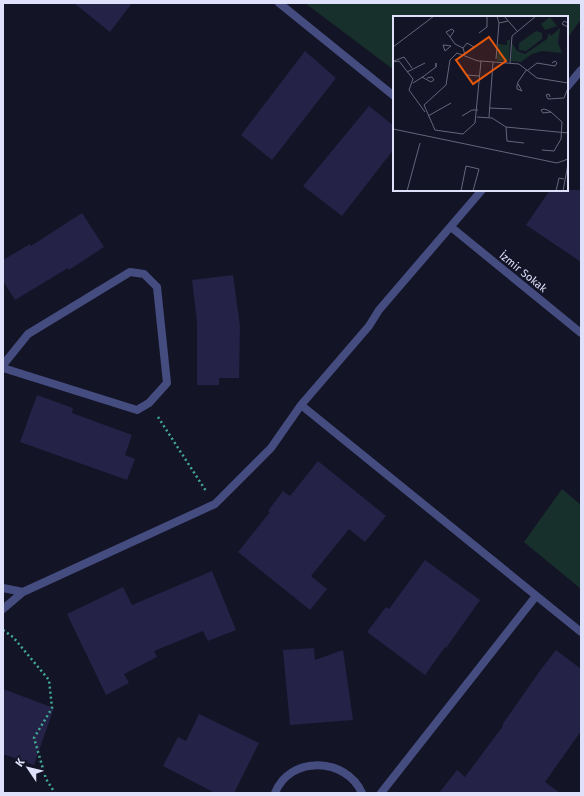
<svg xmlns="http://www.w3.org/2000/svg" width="584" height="796" font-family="'Fira Sans',sans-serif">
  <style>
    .green { fill: #18302b }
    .building { fill: #242246 }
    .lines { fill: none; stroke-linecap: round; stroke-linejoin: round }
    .path { stroke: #42ab93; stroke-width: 2.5; stroke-dasharray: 2 3; stroke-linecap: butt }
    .lane { stroke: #454d80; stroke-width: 8 }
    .labels { text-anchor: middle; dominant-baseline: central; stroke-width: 3.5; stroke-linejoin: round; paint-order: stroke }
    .street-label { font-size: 11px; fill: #dfe0fa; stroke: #141427 }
    .inset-road { fill: none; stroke: #65667b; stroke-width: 1 }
    .view { fill: #e8590c; fill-opacity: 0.15; stroke: #e8590c; stroke-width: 2 }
    .inset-edge { fill: none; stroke: #dfe0fa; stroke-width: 2 }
  </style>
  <rect width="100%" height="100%" fill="#141427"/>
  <!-- green -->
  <path class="green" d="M305 3H581V19L567 39V17H394V70Z
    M562 489 581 505V589L524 542Z"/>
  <!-- building -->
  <path class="building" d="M74 3H132L110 32Z
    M305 51 336 78 272 160 241 135Z
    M369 106 394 126V149L342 216 303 186Z
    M550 190H581V262L526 225Z
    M82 213 104 247 69 270 68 268 15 300 3 281V260L30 244 31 246Z
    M233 275 240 326 239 378H219V385H197V322L192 280Z
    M37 395 73 408 72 413 132 435 125 455 135 459 127 480 20 442Z
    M318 461 386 516 365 542 349 529 311 576 327 589 310 610 238 552 270 512 268 511 283 491 290 496Z
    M425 560 480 600 446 648 445 647 425 675 367 632 386 607 389 609Z
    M212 571 236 630 208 641 203 631 154 651 157 657 124 674 129 683 106 695 67 614 123 587 132 605Z
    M314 648 315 660 343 650 353 720 290 725 283 650Z
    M556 650 581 669V731L545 782 560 793H439L457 770 465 777 503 726 502 725 539 672Z
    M3 689 54 708 34 765 3 754Z
    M199 714 259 743 234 793H215L163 766 178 737 186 741Z"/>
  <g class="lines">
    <!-- path -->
    <path class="path" d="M158 417 206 491
      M3 630 13 637 49 680 52 708 34 738 46 779 55 793"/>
    <!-- lane -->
    <path class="lane" d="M279 3 394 96
      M567 87 581 70
      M451 227 581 333
      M3 365 28 334 130 272 144 274 157 287 167 383 149 403 137 410 3 368
      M301 405 581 632
      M3 588 23 592
      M3 609 23 592 215 504 271 448 301 405 369 326 379 310 482 190
      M275 793C290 755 346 757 362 793
      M381 793 536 596"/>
  </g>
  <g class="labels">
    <!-- street labels -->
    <g class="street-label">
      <text transform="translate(523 272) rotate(39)">İzmir Sokak</text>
    </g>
  </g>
  <!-- overview -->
  <g transform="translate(393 16)">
    <rect width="175" height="175" fill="#141427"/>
    <path d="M157 1 164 10 152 14 148 8ZM167 12 165 27 169 37 149 35 139 38 128 46 118 45 119 27 124 35 132 38 154 23 156 17 158 20ZM143 15 149 17V23L133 35 126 34V27ZM114 24H117L116 45H104L105 28 114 29Z" fill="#18302b"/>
    <path class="inset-road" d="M104 0 106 7 115 5M111 0 124 15M175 7 171 5 169 8 175 11M59 13 61 15 57 21 53 16ZM86 17 94 11V0M57 21 62 28 70 32 72 39M50 29H51L58 30 52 35ZM0 31 41 0M70 32 74 27 81 31M103 43 106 7M1 45 11 41 19 52M88 45 82 107 70 118 42 114 31 89 53 69 57 44 64 37 85 45H88L126 48 144 62 175 67M0 46 6 45 20 63 16 74 32 96M117 47 119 20 143 0M135 54 144 47 162 50 164 47 162 45 159 47M14 56 32 47M73 59 87 60M29 61 38 66 41 64 39 61 34 62M20 67 28 62 31 60 43 51V47V51M125 68 129 75 124 73V70L125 66 134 53M157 81 156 78 153 79 155 83 171 82 175 72M96 92 119 93M151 93 154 94 158 96 150 97 148 94ZM35 100 58 87M69 100 79 94H85M84 101 99 102 113 111 175 117M96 101 100 46M113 111 114 125 131 127M0 113 164 147 175 143M149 134 161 135 168 123 169 106 158 96M14 175 27 127M68 175 73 150 86 153 80 175M163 175 166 162 171 163M170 175 175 148"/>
    <path class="view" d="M96 21 113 45 80 68 63 44Z"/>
    <rect width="175" height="175" class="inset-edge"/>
  </g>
  <!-- border -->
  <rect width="584" height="796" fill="none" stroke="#dfe0fa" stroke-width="8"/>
  <!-- north arrow -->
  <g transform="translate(28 768) rotate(305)" stroke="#141427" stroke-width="3" paint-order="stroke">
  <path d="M0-3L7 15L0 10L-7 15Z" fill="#dfe0fa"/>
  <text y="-6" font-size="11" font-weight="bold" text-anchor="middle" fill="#dfe0fa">K</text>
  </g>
</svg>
